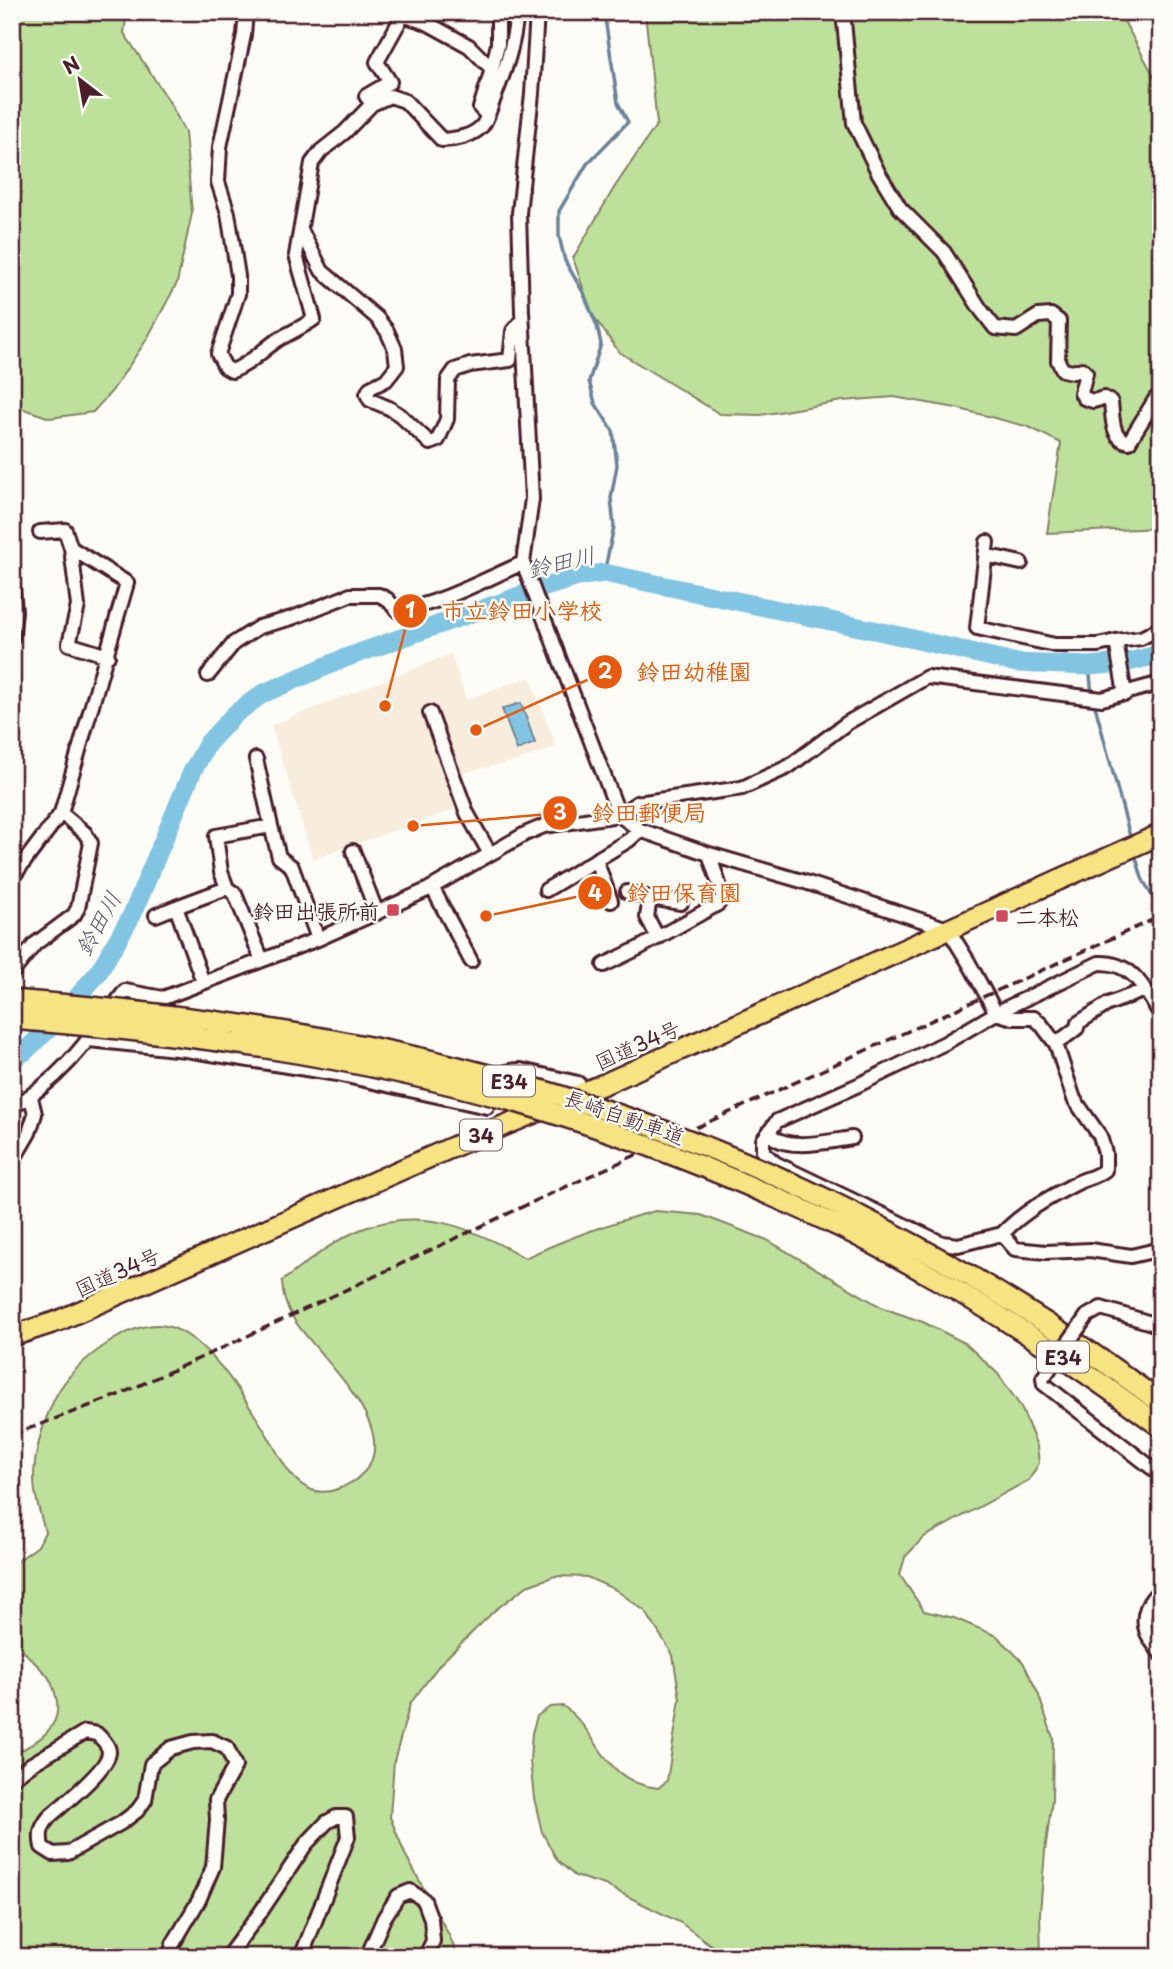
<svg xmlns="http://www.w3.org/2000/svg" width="1173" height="1969" font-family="'Playpen Sans','Klee One',sans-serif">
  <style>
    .built { fill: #f8ecdc }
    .green { fill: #bde19b; stroke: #848063; stroke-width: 2 }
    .water { fill: #81c5e2; stroke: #6b8399; stroke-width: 2 }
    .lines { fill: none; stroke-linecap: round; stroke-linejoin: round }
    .stream { stroke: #6b8399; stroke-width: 3.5 }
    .river { stroke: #81c5e2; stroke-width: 19 }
    .minor-casing { stroke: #4a1f2b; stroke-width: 18 }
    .highway-casing { stroke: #4a1f2b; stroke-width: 24 }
    .minor { stroke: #fdfcf7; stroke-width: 12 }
    .highway { stroke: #f6e381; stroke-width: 19 }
    .rail { stroke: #4a1f2b; stroke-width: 3.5; stroke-dasharray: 10 5; stroke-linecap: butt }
    .minor-bridge-casing { stroke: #4a1f2b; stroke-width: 18; stroke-linecap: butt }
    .highway-bridge-casing { stroke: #4a1f2b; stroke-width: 24; stroke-linecap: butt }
    .minor-bridge { stroke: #fdfcf7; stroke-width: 12 }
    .highway-bridge { stroke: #f6e381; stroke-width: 19 }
    .poi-dot { fill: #d1495b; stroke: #fdfcf7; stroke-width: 2.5 }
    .labels { text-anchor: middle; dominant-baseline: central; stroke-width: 5; stroke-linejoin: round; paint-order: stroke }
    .shield { fill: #fdfcf7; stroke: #806168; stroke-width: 2 }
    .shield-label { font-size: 19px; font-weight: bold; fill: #4a1f2b }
    .poi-label { font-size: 21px; font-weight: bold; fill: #4a1f2b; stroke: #fdfcf7; text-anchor: end }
    .street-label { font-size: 21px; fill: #4a1f2b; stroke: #fdfcf7 }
    .water-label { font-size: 23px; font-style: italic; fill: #5d596b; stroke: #fdfcf7 }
    .leader { fill: none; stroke: #e8590c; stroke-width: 2.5 }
    .callout-dot { fill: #e8590c; stroke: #fdfcf7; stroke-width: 2.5 }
    .mark-label { font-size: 21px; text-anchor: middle; font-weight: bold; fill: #fff }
    .callout-label { font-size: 23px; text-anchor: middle; font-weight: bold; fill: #e8590c; stroke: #fdfcf7; stroke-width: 5; stroke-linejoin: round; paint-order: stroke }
  </style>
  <rect width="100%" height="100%" fill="#fdfcf7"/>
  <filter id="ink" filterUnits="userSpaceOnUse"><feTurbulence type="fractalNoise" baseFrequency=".0143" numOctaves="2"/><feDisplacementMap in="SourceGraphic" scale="14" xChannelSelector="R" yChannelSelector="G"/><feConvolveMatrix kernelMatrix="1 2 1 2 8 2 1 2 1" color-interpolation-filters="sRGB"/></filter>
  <g filter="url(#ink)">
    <!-- built -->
    <path class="built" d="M451 654 466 699 530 677 556 747 516 761 457 774 459 808 313 859 271 725Z"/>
    <!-- green -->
    <path class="green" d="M12 12H127L124 33 169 101 185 132 192 213 177 283 147 339 112 391 93 412 50 418 12 405V64L14 62Z
      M645 12H1119L1161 89V528L1047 533 1061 443 1029 427 956 408 894 397 842 401 761 415 720 414 619 352 592 314 573 258 614 188 657 124Z
      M655 1211 701 1215 767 1240 883 1308 923 1322 965 1343 998 1374 1021 1407 1037 1446 1039 1463 1029 1480 924 1537 905 1557 900 1575 924 1611 954 1618 997 1636 1023 1662 1038 1693 1053 1738 1052 1800 1045 1851 1040 1913 1041 1957H727L681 1923 605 1885 575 1876 557 1860 542 1832 534 1798 530 1761 532 1733 537 1716 550 1707 563 1706C602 1734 601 1782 658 1788L667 1781 680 1699 673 1655 645 1611 616 1590 587 1577 555 1576 527 1586 495 1610 440 1664 410 1704 394 1761 390 1817 405 1854 449 1935 458 1957H12V1755C37 1743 64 1727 56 1697 54 1688 51 1679 45 1673 35 1662 23 1654 17 1640 8 1618 12 1589 12 1565L38 1546 45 1532C42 1519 37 1505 35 1491 31 1466 40 1432 50 1409 61 1379 87 1356 113 1340 127 1332 141 1325 158 1325 205 1326 250 1407 272 1443 282 1461 292 1483 312 1490 325 1495 341 1489 352 1482 357 1480 360 1475 364 1472 404 1429 317 1355 295 1321 286 1307 283 1297 282 1281 307 1263 333 1240 362 1229 422 1206 473 1228 525 1258 567 1238 610 1223 655 1211Z"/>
    <!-- water -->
    <path class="water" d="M521 703 535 743 517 750 502 709Z"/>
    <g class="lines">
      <!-- stream -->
      <path class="stream" d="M604 573 614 527 611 498 617 465 613 431 595 403 589 381 601 344 597 326 583 292 565 261 559 236V211L587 164 628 122 618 103 604 12
        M1089 666 1092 694
        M1094 702 1131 840
        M1135 854 1142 878 1161 912"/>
      <!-- river -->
      <path class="river" d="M12 1059 24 1052 57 1021 98 973 132 915 192 772 208 743 235 714 262 694 345 658 542 588 582 576 604 573 883 632 1017 663 1089 666 1124 663 1161 654"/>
      <!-- minor casing -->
      <g class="minor-casing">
        <path id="minor" d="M246 12 244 35 220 147 218 182 228 213 238 276V294L218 354 225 367 232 371C251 364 263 349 279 339 291 332 303 327 314 319L296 255 312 163 321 151 345 132 372 104 390 96 405 101 442 140C456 139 472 137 482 126 487 120 490 109 493 101 505 70 514 46 517 12
          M537 12 532 94 519 213 522 311 532 499 523 563 619 815 640 830 709 854 805 882 948 929 969 963 996 1013 1013 1018H1034L1041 1024 1056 1044 1074 1099 1100 1136 1105 1153V1170C1095 1178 1085 1178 1075 1184 1048 1198 1023 1212 1002 1234L1015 1249 1046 1252 1090 1250 1131 1256 1161 1249
          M843 12 854 123 878 172 900 208 944 252 981 310 995 328 1016 330 1038 316 1051 315 1059 321 1058 361 1063 370 1073 372 1082 369 1086 373 1081 393 1084 398 1093 401 1104 398 1111 402C1113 418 1111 439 1129 442L1156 398 1161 397
          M492 69 498 44V12
          M372 104 366 96 390 82 377 62 403 15 427 23 469 46 492 69 480 108 487 115
          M301 230 322 271 377 318 387 331 395 349 397 366 386 380 370 388 367 394 370 400 389 408 400 415 430 443 438 440 447 419 448 380 455 370 470 365 510 360 513 331 522 320
          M987 542 977 628 1055 645H1098L1116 641
          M71 548 78 606 69 644 108 656
          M985 555 1021 563
          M12 580 15 611 12 638
          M208 675 234 643 259 627 292 618 350 595H379L387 599 398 611C442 603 482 581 523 563
          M1125 694 1116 641 1141 638 1161 628
          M430 713 467 813 490 854
          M256 759 271 826
          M353 851 377 913
          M596 860 611 901
          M12 878 61 813 127 583 71 548 65 530 40 532
          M432 887 471 961
          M227 888 221 872 216 836 271 826 279 857 292 867 318 939
          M546 890 629 840 640 830
          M627 892 650 898
          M156 915 176 907
          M658 938 647 917 650 898 681 903
          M604 965 639 948 718 904 723 896 709 854
          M12 973 35 944 74 915 78 908 91 843 85 833 61 813
          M203 982 176 907 227 888 235 894 262 960
          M89 1040 186 1050 337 1074 487 1107
          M1056 1044 1077 1028 1078 1023 1108 1004 1145 990
          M496 1078C504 1072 510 1070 521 1070L578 1083 584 1093
          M12 1107C61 1081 92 1035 125 991L163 998 318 939 427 890 525 834 544 826 619 815 637 803 742 788 788 767 847 723 927 677 1102 699 1161 683
          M769 1132 763 1140V1152L775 1163 942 1243 958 1245 1002 1234
          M852 1138C830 1141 782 1153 769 1132L777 1121 856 1086 945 1043 996 1013 1099 963C1134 962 1144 989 1161 1015
          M12 1162 29 1133 35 1114 31 1097
          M1087 1316 1101 1308 1161 1326
          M1043 1378 1044 1384 1161 1475
          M1161 1590C1149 1599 1141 1614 1146 1630 1148 1638 1156 1647 1161 1654
          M12 1779 30 1765 85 1732 97 1734C102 1739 109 1745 109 1752 109 1768 63 1805 50 1816 41 1827 39 1833 42 1847L53 1854 68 1853 121 1823 137 1811 145 1800 151 1764 171 1748 193 1742 212 1741 227 1748 235 1766 216 1800 217 1820 213 1867 199 1900 173 1944 170 1957
          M227 1957 260 1913 306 1844 327 1822 336 1817H346L348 1837 301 1957
          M367 1957 384 1918 398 1896 410 1891 424 1900 431 1919 433 1941 425 1957"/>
      </g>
      <!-- highway casing -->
      <g class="highway-casing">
        <path id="highway" d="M972 1277C1037 1316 1100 1357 1161 1403
          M961 1293C1030 1334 1096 1379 1161 1427
          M12 1336 58 1321 462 1143 611 1081 1161 834"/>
      </g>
      <!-- minor -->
      <use href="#minor" class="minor"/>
      <!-- highway -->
      <use href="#highway" class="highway"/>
      <!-- rail -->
      <path class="rail" d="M12 1435 118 1395 222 1348 537 1200 1161 916"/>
      <!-- minor-bridge casing -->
      <g class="minor-bridge-casing">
        <path id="minor-bridge" d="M1043 1378 1087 1316"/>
      </g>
      <!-- highway-bridge casing -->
      <g class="highway-bridge-casing">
        <path id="highway-bridge" d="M12 1000C185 1014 358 1036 524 1085 635 1117 747 1159 850 1211 891 1232 932 1254 972 1277
          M12 1019C183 1033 354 1055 519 1103 629 1135 737 1178 840 1227 881 1247 921 1270 961 1293"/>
      </g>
      <!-- minor-bridge -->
      <use href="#minor-bridge" class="minor-bridge"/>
      <!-- highway-bridge -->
      <use href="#highway-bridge" class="highway-bridge"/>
    </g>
  </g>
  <!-- markers -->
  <g class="poi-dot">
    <rect x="386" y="903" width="14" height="14" rx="3.5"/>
    <rect x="995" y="909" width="14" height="14" rx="3.5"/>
  </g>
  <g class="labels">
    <!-- shield labels -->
    <g class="shield">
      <rect x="483" y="1065.5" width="52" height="31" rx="5"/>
      <rect x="460" y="1119.5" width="42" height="31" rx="5"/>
      <rect x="1037" y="1341.5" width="52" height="31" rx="5"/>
    </g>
    <g class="shield-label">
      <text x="509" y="1081">E34</text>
      <text x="481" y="1135">34</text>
      <text x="1063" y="1357">E34</text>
    </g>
    <!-- poi labels -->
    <g class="poi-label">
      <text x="379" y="910">鈴田出張所前</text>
      <text x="1016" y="916" text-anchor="start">二本松</text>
    </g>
    <!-- street labels -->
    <g class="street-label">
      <text transform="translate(637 1044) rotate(-24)">国道34号</text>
      <text transform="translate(625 1116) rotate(19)">長崎自動車道</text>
      <text transform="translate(117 1271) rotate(-24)">国道34号</text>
    </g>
    <!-- water labels -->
    <g class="water-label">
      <text transform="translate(561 561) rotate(-13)">鈴田川</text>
      <text transform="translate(97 923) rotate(-61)">鈴田川</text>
    </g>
  </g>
  <!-- callouts -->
  <path class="leader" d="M385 706L410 611M476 730L605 672M413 826L560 813M486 916L595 893"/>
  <g class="callout-dot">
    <circle cx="385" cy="706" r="7"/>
    <circle cx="476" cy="730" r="7"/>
    <circle cx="413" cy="826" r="7"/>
    <circle cx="486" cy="916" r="7"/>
    <circle cx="410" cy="611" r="18"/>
    <circle cx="605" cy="672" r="18"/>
    <circle cx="560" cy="813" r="18"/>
    <circle cx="595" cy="893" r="18"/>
  </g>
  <g class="mark-label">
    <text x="410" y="618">1</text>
    <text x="605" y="679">2</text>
    <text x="560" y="820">3</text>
    <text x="595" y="901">4</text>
  </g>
  <g class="callout-label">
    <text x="522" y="619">市立鈴田小学校</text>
    <text x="694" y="680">鈴田幼稚園</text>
    <text x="649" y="821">鈴田郵便局</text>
    <text x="684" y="901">鈴田保育園</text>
  </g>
  <!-- margin -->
  <rect width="1173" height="1969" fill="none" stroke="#fdfcf7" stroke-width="42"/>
  <rect x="21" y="21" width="1131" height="1927" fill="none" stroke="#4a1f2b" stroke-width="2.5" filter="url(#ink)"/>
  <!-- north arrow -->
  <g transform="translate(80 80) rotate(329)" stroke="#fdfcf7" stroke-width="5" paint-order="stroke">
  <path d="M0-5L12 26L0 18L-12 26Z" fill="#4a1f2b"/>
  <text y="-10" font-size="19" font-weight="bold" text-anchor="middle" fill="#4a1f2b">N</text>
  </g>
</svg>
